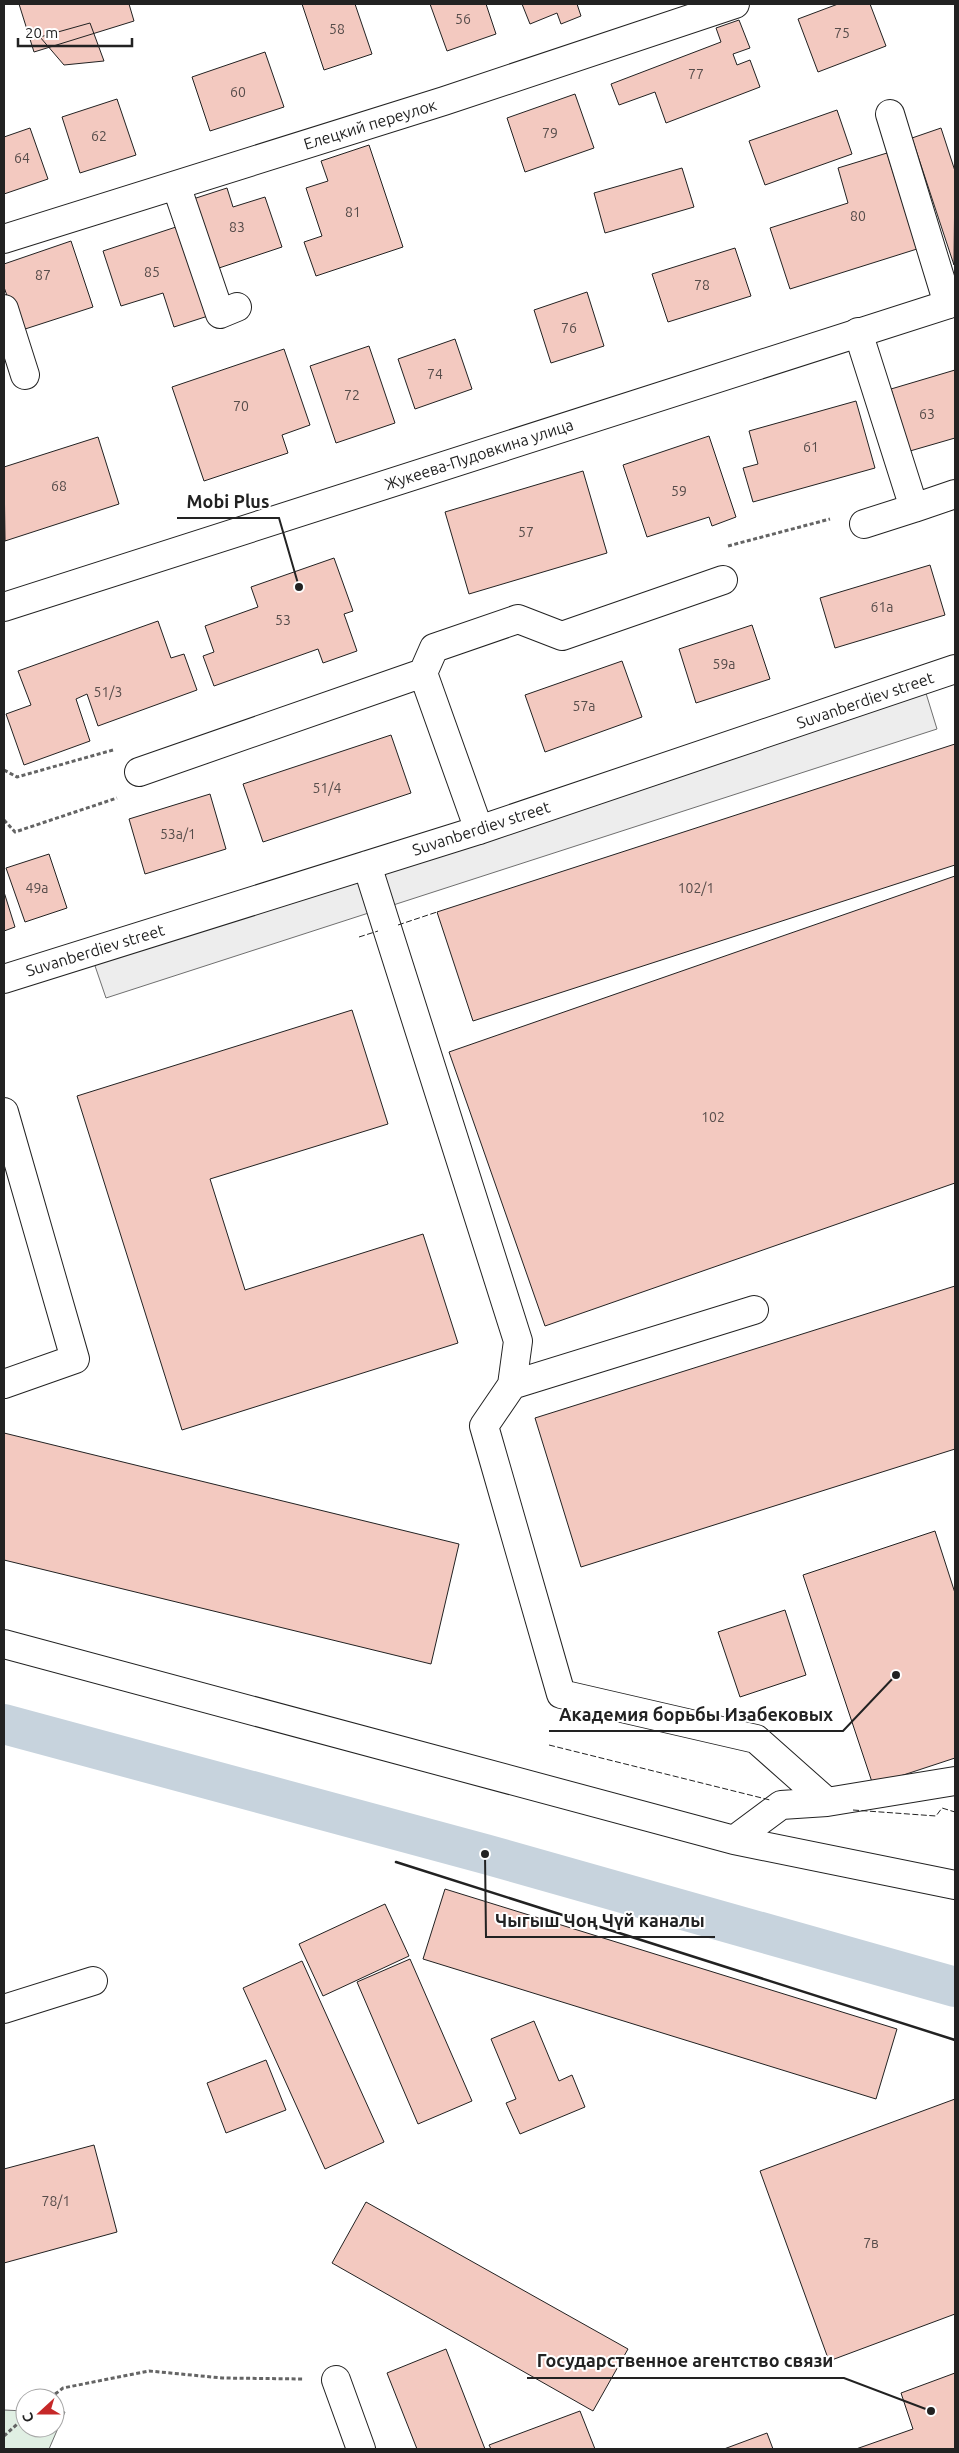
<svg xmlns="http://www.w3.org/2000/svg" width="959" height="2453" font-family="Ubuntu,sans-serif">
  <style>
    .green { fill: #e0efe3; stroke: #6f6f6f }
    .parking { fill: #ededed; stroke: #6f6f6f }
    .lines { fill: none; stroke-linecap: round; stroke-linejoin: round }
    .canal { stroke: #c7d3dd; stroke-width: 40 }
    .building { fill: #f3c9c0; stroke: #222 }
    .minor-casing { stroke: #222; stroke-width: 30 }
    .major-casing { stroke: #222; stroke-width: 30 }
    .path { stroke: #646464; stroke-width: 3; stroke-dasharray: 4 2.5; stroke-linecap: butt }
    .minor { stroke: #fff; stroke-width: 28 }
    .major { stroke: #fff; stroke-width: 28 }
    .fence { stroke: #222; stroke-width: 1; stroke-dasharray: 6 2.5; stroke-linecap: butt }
    .wall { stroke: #222; stroke-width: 2.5 }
    .labels { text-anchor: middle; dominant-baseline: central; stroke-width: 4; stroke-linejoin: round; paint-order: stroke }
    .number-label { font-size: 14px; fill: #564c4a }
    .street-label { font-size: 16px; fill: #222; stroke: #fff }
    .leader { fill: none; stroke: #222; stroke-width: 2 }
    .callout-dot { fill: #222; stroke: #fff; stroke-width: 2 }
    .callout-label { font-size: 18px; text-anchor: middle; font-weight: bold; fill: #222; stroke: #fff; stroke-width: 4; stroke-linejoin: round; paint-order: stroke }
  </style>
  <rect width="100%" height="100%" fill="#fff"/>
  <!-- green -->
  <path class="green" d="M4 2410 25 2411V2428H55V2411L65 2412 49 2449H4Z"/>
  <!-- parking -->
  <path class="parking" d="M925 690 937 729 106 998 93 960Z"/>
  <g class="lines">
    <!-- canal -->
    <path class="canal" d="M4 1724 485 1854 955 1987"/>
  </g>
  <!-- building -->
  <path class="building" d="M19 4H129L134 21 34 52Z
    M302 4H355L372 54 324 70Z
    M430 4H486L496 34 447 51Z
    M522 4H577L581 16 561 24 557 13 530 24Z
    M838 4H870L886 46 818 72 798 19Z
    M739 20 750 48 733 54 737 65 750 60 760 87 666 123 655 92 619 105 611 84 721 42 716 28Z
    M90 23 104 61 64 65 40 37Z
    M265 52 284 107 210 131 192 77Z
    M575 94 594 148 525 172 507 118Z
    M117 99 136 155 80 173 62 117Z
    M837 110 852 154 765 185 749 141Z
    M30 128 48 179 4 194V137Z
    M941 128 955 171 954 265 912 138Z
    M369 145 403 247 316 276 304 242 322 236 306 188 328 181 321 161Z
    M887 153 917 249 790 289 770 228 848 203 838 168Z
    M682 168 694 207 605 233 594 193Z
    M227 188 233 207 265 197 282 247 213 270 190 200Z
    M179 226 208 316 174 327 163 293 121 306 103 251Z
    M71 241 93 307 19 331 4 287V264Z
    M735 248 751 296 668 322 652 274Z
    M587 292 604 346 551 363 534 310Z
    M455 339 472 389 415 409 398 359Z
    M369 346 395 423 336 443 310 366Z
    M284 349 310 425 282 435 288 453 204 481 172 387Z
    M955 370V438L910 451 891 389Z
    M856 401 875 468 753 502 743 468 758 464 749 431Z
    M709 436 736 517 712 526 709 517 647 537 623 465Z
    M98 437 119 504 5 541 4 467Z
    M583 471 607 553 469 594 445 512Z
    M334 558 353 611 344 614 357 651 323 663 318 649 214 686 203 656 214 652 205 626 258 607 251 587Z
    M930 565 945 615 835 648 820 598Z
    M158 621 171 658 184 654 197 690 98 726 87 694 76 699 90 741 24 765 6 714 31 705 18 671Z
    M752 625 770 679 696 703 679 649Z
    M622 661 642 717 545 752 525 695Z
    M391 735 411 793 263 842 243 784Z
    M955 744V865L473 1021 437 912Z
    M210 794 226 849 145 874 129 819Z
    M49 854 67 908 25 922 6 868Z
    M955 876V1183L545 1326 449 1052Z
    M4 892 15 927 4 931Z
    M352 1010 388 1124 210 1179 245 1290 423 1234 458 1343 182 1430 77 1096Z
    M955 1286V1449L581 1567 535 1418Z
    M4 1433 459 1544 431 1664 4 1560Z
    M935 1531 955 1593V1758L873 1785 803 1575Z
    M785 1610 806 1675 740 1697 718 1632Z
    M445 1889 897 2029 876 2099 423 1959Z
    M385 1904 409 1956 323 1996 299 1944Z
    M410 1959 472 2101 418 2124 357 1982Z
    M302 1961 384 2142 325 2169 243 1988Z
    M534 2021 559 2081 572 2075 585 2107 520 2134 506 2103 516 2099 491 2039Z
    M266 2060 286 2110 226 2133 207 2083Z
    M955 2099V2314L829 2361 760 2171Z
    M94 2145 117 2232 4 2263V2169Z
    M366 2202 628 2349 593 2411 332 2263Z
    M446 2349 485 2449H417L387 2373Z
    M955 2373V2449H856L913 2429 901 2393Z
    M580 2411 595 2449H491L489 2445Z
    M767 2433 773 2449H724Z"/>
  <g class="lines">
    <!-- minor casing -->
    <g class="minor-casing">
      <path id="minor" d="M890 114 948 304
        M176 185 220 314 237 307
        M4 239 444 101 735 4
        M4 309 25 375
        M858 332 914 508 955 494
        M864 524 914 508
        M423 673 434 648 518 619 562 636 723 580
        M139 772 423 673 479 830
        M367 865 518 1341 512 1385 484 1426 561 1694 756 1739 827 1802 955 1781
        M4 979 479 830 955 669
        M4 1112 75 1359 4 1384
        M512 1385 754 1310
        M4 1644 734 1840 781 1805 827 1802
        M734 1840 955 1885
        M4 2009 93 1981
        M336 2380 361 2449"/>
    </g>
    <!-- major casing -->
    <g class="major-casing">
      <path id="major" d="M4 607 955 302"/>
    </g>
    <!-- path -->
    <path class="path" d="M728 546 830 519
      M4 770 17 777 113 750
      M4 820 15 832 117 798
      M50 2398 63 2388 149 2371 222 2378 304 2379
      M4 2436 25 2417"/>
    <!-- minor -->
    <use href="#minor" class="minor"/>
    <!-- major -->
    <use href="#major" class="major"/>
    <!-- fence -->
    <path class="fence" d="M398 925 437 912
      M359 937 378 931
      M549 1745 770 1800
      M853 1810 936 1816 942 1808 955 1812"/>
    <!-- wall -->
    <path class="wall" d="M396 1862 955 2040"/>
  </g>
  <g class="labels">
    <!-- number labels -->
    <g class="number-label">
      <text x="463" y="19">56</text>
      <text x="337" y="29">58</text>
      <text x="842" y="33">75</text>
      <text x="696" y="74">77</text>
      <text x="238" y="92">60</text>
      <text x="550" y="133">79</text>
      <text x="99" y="136">62</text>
      <text x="22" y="158">64</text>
      <text x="353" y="212">81</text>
      <text x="858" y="216">80</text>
      <text x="237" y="227">83</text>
      <text x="152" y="272">85</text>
      <text x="43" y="275">87</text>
      <text x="702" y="285">78</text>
      <text x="569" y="328">76</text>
      <text x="435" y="374">74</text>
      <text x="352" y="395">72</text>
      <text x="241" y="406">70</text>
      <text x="927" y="414">63</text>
      <text x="811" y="447">61</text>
      <text x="59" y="486">68</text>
      <text x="679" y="491">59</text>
      <text x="526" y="532">57</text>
      <text x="882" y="607">61a</text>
      <text x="283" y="620">53</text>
      <text x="724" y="664">59a</text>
      <text x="108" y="692">51/3</text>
      <text x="584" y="706">57a</text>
      <text x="327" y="788">51/4</text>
      <text x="178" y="834">53а/1</text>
      <text x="37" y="888">49а</text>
      <text x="696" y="888">102/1</text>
      <text x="713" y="1117">102</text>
      <text x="56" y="2201">78/1</text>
      <text x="871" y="2243">7в</text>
    </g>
    <!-- street labels -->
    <g class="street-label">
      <text transform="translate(370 124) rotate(-17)">Елецкий переулок</text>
      <text transform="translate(479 454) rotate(-18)">Жукеева-Пудовкина улица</text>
      <text transform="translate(865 700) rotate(-19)">Suvanberdiev street</text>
      <text transform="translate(481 828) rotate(-18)">Suvanberdiev street</text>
      <text transform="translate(95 950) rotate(-17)">Suvanberdiev street</text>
    </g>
  </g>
  <!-- callouts -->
  <path class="leader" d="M299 587L279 518H177M896 1675L843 1731H549M485 1854L486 1937H715M931 2411L844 2378H527"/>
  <g class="callout-dot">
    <circle cx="299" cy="587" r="5"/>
    <circle cx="896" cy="1675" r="5"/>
    <circle cx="485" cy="1854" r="5"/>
    <circle cx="931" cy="2411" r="5"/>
  </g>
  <g class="callout-label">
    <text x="228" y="508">Mobi Plus</text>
    <text x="696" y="1721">Академия борьбы Изабековых</text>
    <text x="600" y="1927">Чыгыш Чоң Чүй каналы</text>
    <text x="685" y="2367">Государственное агентство связи</text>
  </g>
  <!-- border -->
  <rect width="959" height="2453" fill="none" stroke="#222222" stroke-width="10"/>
  <!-- north arrow -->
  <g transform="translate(40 2413) rotate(249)"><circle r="24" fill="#ffffff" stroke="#a7a7a7"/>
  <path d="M0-4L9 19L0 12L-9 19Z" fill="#c62828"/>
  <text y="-8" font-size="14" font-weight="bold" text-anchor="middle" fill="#222222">С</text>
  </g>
  <!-- scale -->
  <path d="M18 38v8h114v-8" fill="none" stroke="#222222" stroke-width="2.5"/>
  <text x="25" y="38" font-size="15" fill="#222222" stroke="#ffffff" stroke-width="4" paint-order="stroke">20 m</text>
</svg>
